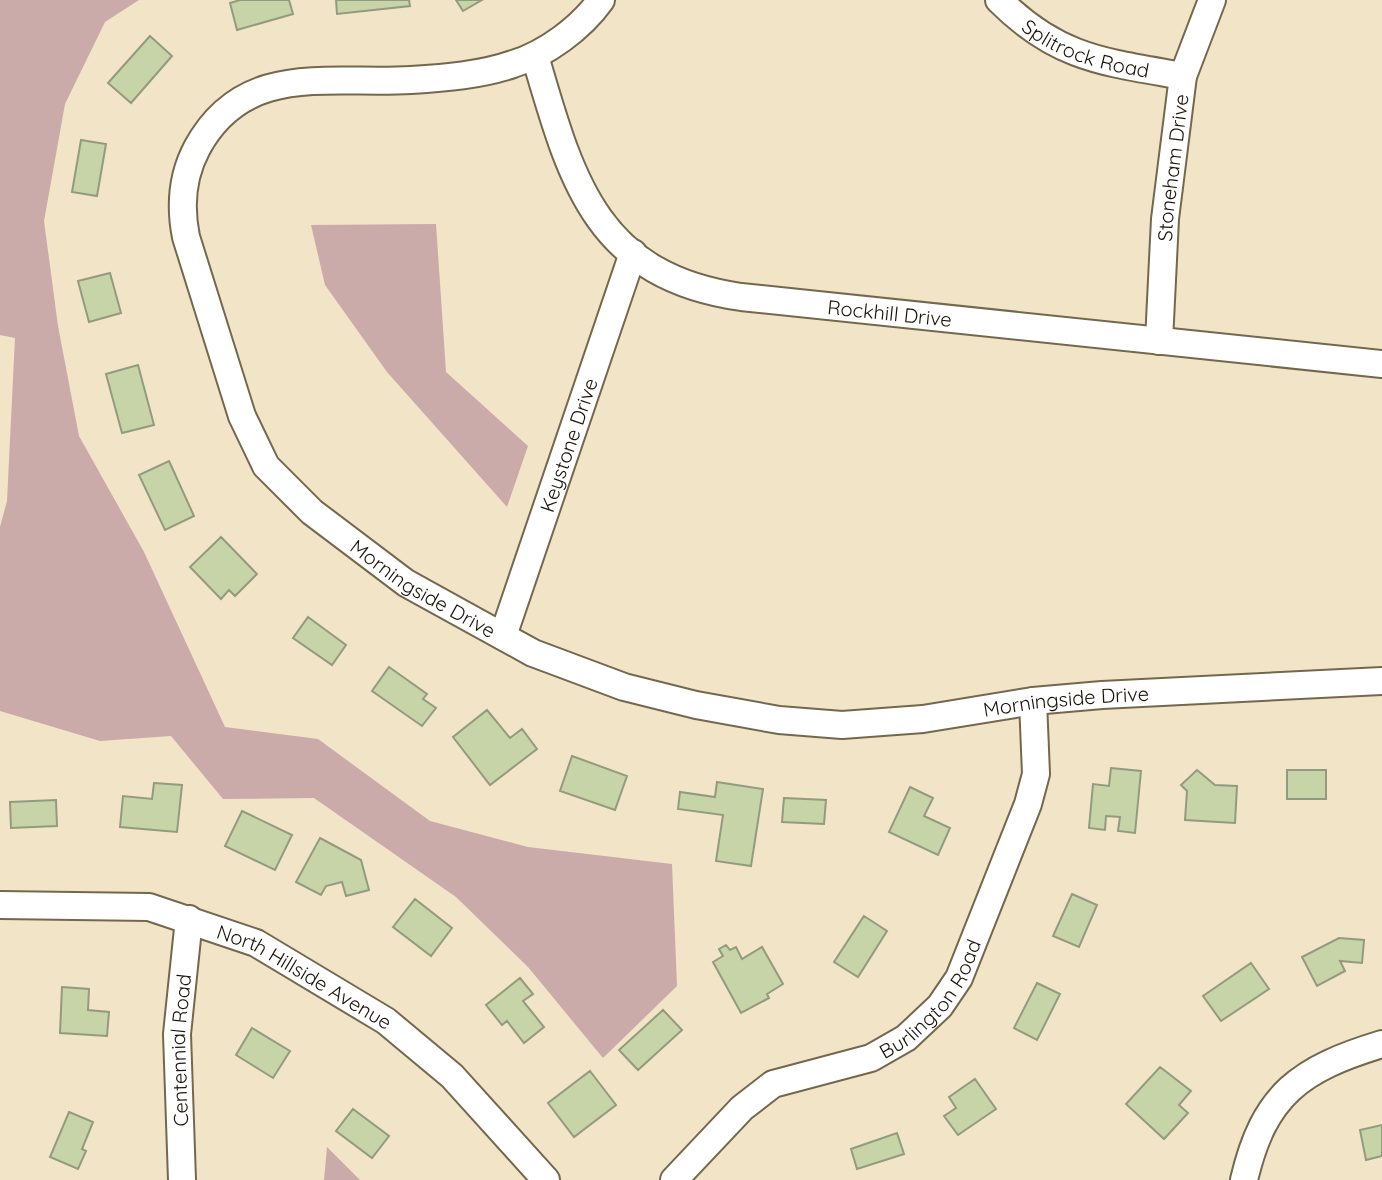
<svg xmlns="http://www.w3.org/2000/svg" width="1382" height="1180" font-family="Quicksand,sans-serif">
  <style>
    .green { fill: #cbaaaa }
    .building { fill: #c7d4a7; stroke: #939b7f; stroke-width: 2 }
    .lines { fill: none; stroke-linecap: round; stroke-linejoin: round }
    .minor-casing { stroke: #73684e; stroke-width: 30 }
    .minor { stroke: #fff; stroke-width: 26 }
    .labels { text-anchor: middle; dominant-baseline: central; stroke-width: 7; stroke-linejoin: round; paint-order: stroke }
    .street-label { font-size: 20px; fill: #181309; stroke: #fff }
  </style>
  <rect width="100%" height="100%" fill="#f1e4c7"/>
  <!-- green -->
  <path class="green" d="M0 0H139L105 22 65 104 44 221 58 326 79 436 144 552 225 727 318 739 430 821 528 847 672 864 677 986 603 1058 528 967 456 897 314 798 223 799 171 736 100 741 0 711V527L7 501 15 338 0 335Z
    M436 224 446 372 528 446 507 507 387 372 325 285 311 225Z
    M327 1147 360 1180H324Z"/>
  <!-- building -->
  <path class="building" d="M240 0H289L293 14 237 30 230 3Z
    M336 0H409L410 6 337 14Z
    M456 0H482L463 11Z
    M150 36 172 56 131 103 108 83Z
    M81 140 106 144 97 196 72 192Z
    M110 273 121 313 89 322 78 281Z
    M138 365 154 425 122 433 106 374Z
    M169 461 194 516 165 530 139 475Z
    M221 537 257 574 235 596 229 590 221 599 190 567Z
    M308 617 346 645 332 665 293 638Z
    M389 667 427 694 423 699 436 708 422 726 372 691Z
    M487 710 510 738 522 729 537 749 490 785 453 737Z
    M572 756 627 776 615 810 560 791Z
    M1111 768 1141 771 1135 833 1118 831 1120 817 1106 816 1105 830 1089 828 1093 784 1109 786Z
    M1197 770 1215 785 1237 786 1235 823 1185 820 1187 791 1181 785Z
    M1287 770H1326V799H1287Z
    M717 782 763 789 751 866 716 861 723 815 678 809 680 792 715 797Z
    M154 783 182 785 177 832 120 827 123 796 152 799Z
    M910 787 933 798 924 816 950 828 938 855 889 832Z
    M784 798 826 800 824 824 782 822Z
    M56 800 57 826 11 828 10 802Z
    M242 811 292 835 275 870 225 846Z
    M320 838 361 860 369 890 346 896 342 882 326 886 321 895 296 882Z
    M1072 894 1097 905 1079 947 1053 936Z
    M415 899 452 928 431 956 393 927Z
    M864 916 887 931 858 977 834 962Z
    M1339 938 1364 940 1362 963 1340 961 1345 971 1317 986 1302 957Z
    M726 945 730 950 736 947 742 959 762 947 783 984 767 994 769 998 741 1013 713 962 723 956 719 949Z
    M1251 963 1269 989 1221 1021 1203 996Z
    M520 978 533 994 523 1001 544 1027 524 1043 507 1021 502 1025 486 1005Z
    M1037 983 1060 994 1037 1040 1014 1028Z
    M62 987 89 989 88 1010 109 1012 107 1036 60 1033Z
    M663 1010 682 1030 638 1070 619 1050Z
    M252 1028 290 1051 273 1078 236 1055Z
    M1160 1067 1191 1091 1179 1105 1188 1113 1164 1139 1126 1104Z
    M590 1071 616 1105 574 1137 548 1103Z
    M975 1079 996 1109 958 1135 944 1116 956 1108 949 1097Z
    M353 1109 389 1136 372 1158 336 1131Z
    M69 1112 93 1122 82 1149 86 1151 78 1169 50 1157Z
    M1382 1125V1156L1366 1160 1360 1130Z
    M897 1133 904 1154 857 1169 851 1149Z"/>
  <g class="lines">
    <!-- minor casing -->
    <g class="minor-casing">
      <g id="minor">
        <path id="s1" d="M601 0C581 28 546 54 513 64 482 75 444 78 411 80 329 85 244 61 197 148 182 176 180 207 186 237L242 416 266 466 312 512 406 583 533 653 624 687 696 705 779 720 842 725 923 719 1033 701 1102 695 1382 681"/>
        <path id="s2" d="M999 0C1058 59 1105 62 1183 76"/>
        <path id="s3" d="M535 56C571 179 595 276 741 297L1382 364"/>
        <path id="s4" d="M1159 341 1165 219 1183 76 1212 0"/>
        <path id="s5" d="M503 636 633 253"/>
        <path id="s6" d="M0 905 149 907 256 943 386 1021 452 1076 546 1180"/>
        <path id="s7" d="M182 1180 177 1034 189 919"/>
        <path id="s8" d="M674 1180 742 1108 773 1084 871 1058 906 1038 940 1006 959 978 1028 804 1036 774 1033 701"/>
        <path d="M1244 1180C1264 1094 1300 1069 1382 1044"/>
      </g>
    </g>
    <!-- minor -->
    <use href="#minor" class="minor"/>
  </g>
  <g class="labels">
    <!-- street labels -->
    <g class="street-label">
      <text stroke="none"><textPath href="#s2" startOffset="102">Splitrock Road</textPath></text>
      <text stroke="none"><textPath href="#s4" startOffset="174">Stoneham Drive</textPath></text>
      <text stroke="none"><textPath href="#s3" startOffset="492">Rockhill Drive</textPath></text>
      <text stroke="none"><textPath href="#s5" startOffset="202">Keystone Drive</textPath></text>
      <text stroke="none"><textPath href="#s1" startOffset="988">Morningside Drive</textPath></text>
      <text stroke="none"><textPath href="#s1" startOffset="1660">Morningside Drive</textPath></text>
      <text stroke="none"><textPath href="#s6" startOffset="320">North Hillside Avenue</textPath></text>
      <text stroke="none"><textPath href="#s8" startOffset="326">Burlington Road</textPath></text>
      <text stroke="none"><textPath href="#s7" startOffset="130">Centennial Road</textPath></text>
    </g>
  </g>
</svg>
